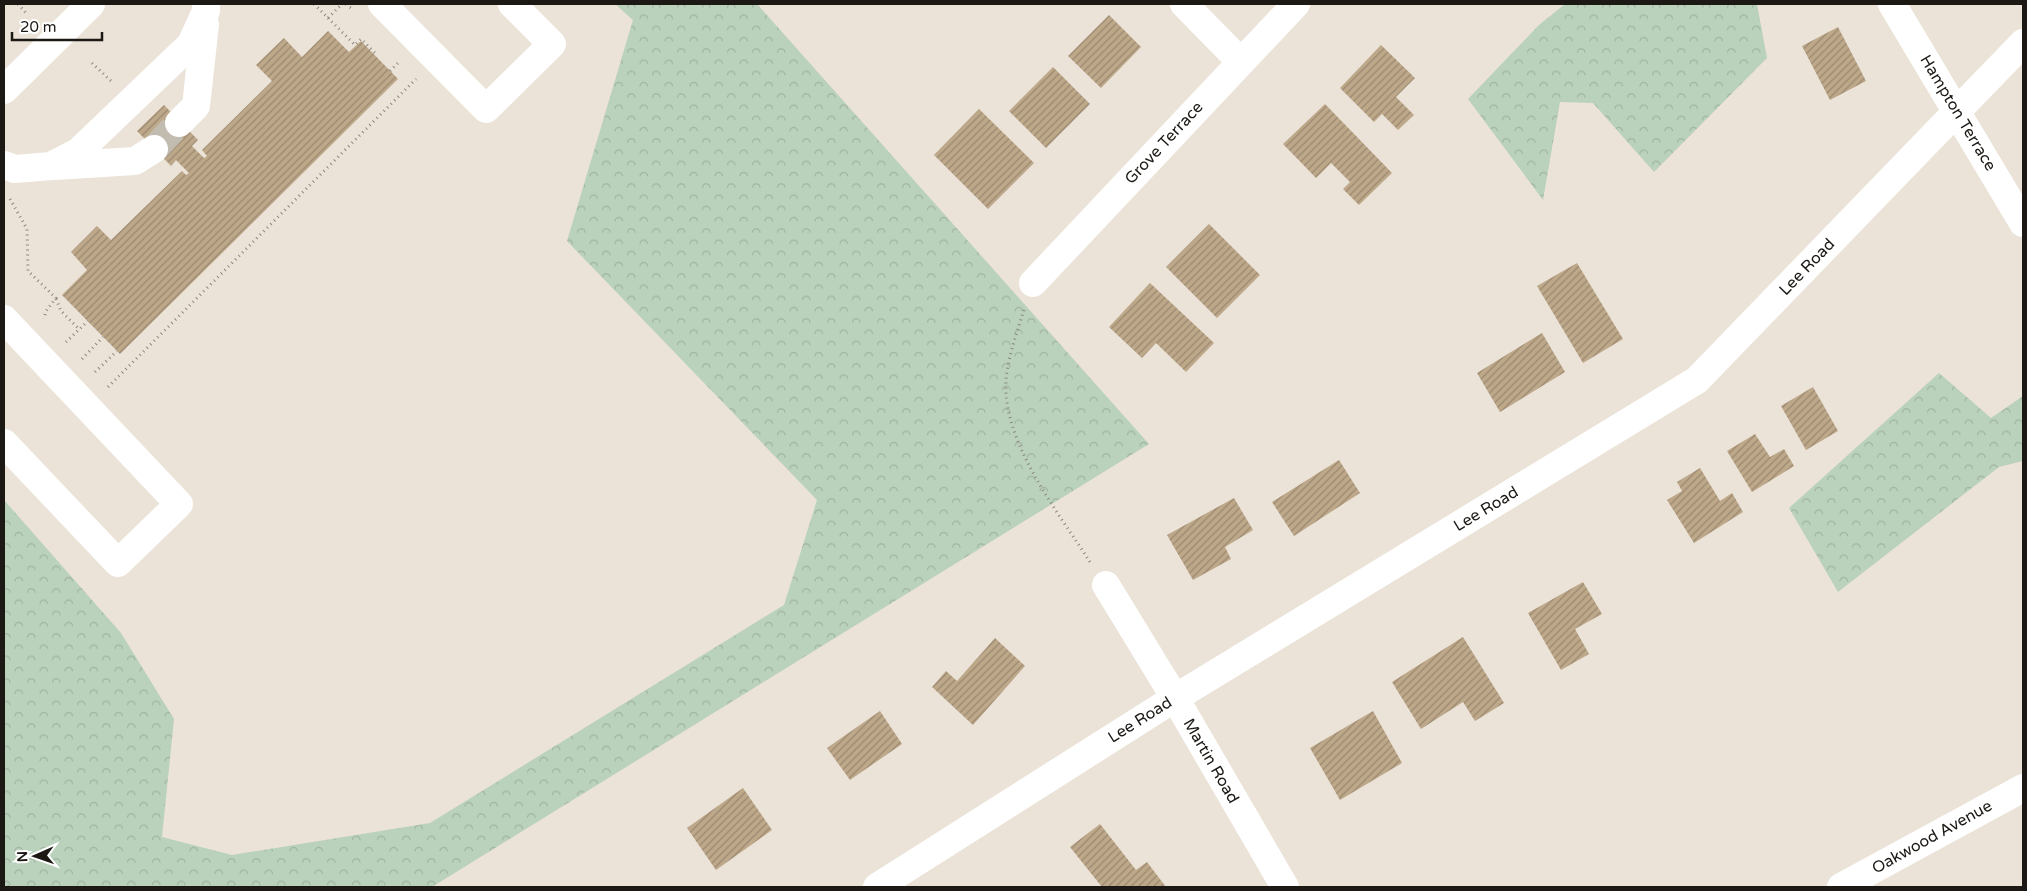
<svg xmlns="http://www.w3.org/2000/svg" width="2027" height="891" font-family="'Varela Round',sans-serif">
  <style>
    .forest { fill: url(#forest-crowns) }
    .building { fill: url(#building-hatch) }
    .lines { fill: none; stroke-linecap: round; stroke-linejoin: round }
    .minor-tunnel { stroke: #c2bbb0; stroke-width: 28; stroke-dasharray: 28 14; stroke-linecap: butt }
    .path { stroke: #8c877e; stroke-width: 3; stroke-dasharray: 1 4; stroke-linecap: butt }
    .minor { stroke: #fff; stroke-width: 28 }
    .labels { text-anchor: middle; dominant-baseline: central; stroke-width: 4; stroke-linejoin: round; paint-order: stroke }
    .street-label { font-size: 16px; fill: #1c1915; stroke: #fff }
  </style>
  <defs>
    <pattern id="forest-crowns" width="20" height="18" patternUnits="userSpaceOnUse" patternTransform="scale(1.25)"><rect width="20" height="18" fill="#bad1bc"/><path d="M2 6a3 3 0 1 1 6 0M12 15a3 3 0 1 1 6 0" fill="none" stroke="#9fb3a1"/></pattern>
    <pattern id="building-hatch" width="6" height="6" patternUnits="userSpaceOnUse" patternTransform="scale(1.25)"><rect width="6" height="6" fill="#bea88a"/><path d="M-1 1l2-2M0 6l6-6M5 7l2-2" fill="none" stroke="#9a8870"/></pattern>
  </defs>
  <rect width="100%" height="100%" fill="#ebe3d7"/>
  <!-- forest -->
  <path class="forest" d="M615 4H757L1149 444 432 887H4V500L121 633 174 719 162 837 232 855 430 823 784 605 817 500 567 241 633 20Z
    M1565 4H1757L1767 58 1654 172 1593 103 1560 102 1543 200 1468 99 1539 25Z
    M1939 373 1991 418 2023 396V461L1999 467 1838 592 1789 508Z"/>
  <!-- building -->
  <path class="building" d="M1109 15 1141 47 1101 88 1068 56Z
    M1838 27 1866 81 1830 100 1802 46Z
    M328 31 349 52 361 41 398 79 120 354 62 295 87 270 71 252 97 226 111 240 182 171 186 175 189 173 176 160 171 166 137 131 164 105 198 140 192 146 204 158 207 156 202 150 272 81 256 65 284 38 302 57Z
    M1381 45 1415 78 1396 97 1414 115 1398 130 1382 114 1374 122 1340 88Z
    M1053 67 1090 104 1046 148 1009 111Z
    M1325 104 1392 173 1359 205 1343 189 1350 182 1331 163 1316 178 1283 144Z
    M979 109 1034 163 988 209 934 155Z
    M1209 224 1260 275 1217 318 1166 267Z
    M1577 263 1623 339 1583 363 1537 286Z
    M1150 283 1214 343 1186 372 1156 343 1142 358 1109 327Z
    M1542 333 1565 372 1500 412 1477 373Z
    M1813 387 1838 431 1806 450 1781 406Z
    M1755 434 1770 457 1784 449 1794 466 1752 492 1727 451Z
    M1339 460 1360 493 1294 536 1272 502Z
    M1700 468 1720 501 1732 493 1743 512 1694 543 1667 500 1682 491 1677 482Z
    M1234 498 1253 530 1225 547 1231 559 1193 580 1167 535Z
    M1583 582 1602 614 1575 629 1589 654 1561 670 1528 613Z
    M1463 637 1504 703 1475 721 1463 702 1421 729 1392 682Z
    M995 638 1025 666 973 725 932 687 946 671 957 681Z
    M880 711 902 744 850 780 827 748Z
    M1373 711 1402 763 1340 800 1310 748Z
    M743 788 772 830 716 870 687 828Z
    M1100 824 1136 870 1147 862 1166 887H1102L1070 847Z"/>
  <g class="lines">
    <!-- minor-tunnel -->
    <path class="minor-tunnel" d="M154 149 179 123"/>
    <!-- path -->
    <path class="path" d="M18 4 26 13
      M314 4 328 18 342 4
      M346 4 353 10
      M328 18 355 45 361 39 376 54
      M92 63 111 81
      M390 71 398 63
      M10 199 27 229 28 271 56 298 46 311 44 319
      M56 299 61 311 79 329
      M1024 310C1017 332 1008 357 1006 380 1002 442 1058 512 1090 562
      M66 342 88 321
      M82 359 103 337
      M95 372 117 351
      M108 387 416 79
      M4 882 8 887"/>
    <!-- minor -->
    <path class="minor" d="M382 4 486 109 552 44 512 4
      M1184 4 1240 61
      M1892 4 2023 223
      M4 90 91 4
      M179 123 196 106 205 24
      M4 165 15 169 51 166 78 152 191 44 206 11V4
      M55 166 135 161 154 149
      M1033 283 1296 4
      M4 319 179 504 118 563 4 443
      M1106 585 1175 698 1285 887
      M877 887 1175 698 1697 380 2023 43
      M1841 887 2023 788"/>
  </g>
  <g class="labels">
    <!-- street labels -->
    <g class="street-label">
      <text transform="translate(1958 113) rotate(59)">Hampton Terrace</text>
      <text transform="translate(1164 143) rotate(-47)">Grove Terrace</text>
      <text transform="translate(1807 267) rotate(-46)">Lee Road</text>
      <text transform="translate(1486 509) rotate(-31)">Lee Road</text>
      <text transform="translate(1140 720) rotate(-32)">Lee Road</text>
      <text transform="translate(1211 761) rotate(60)">Martin Road</text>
      <text transform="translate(1932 837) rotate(-29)">Oakwood Avenue</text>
    </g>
  </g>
  <!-- border -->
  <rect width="2027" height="891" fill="none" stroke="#1c1915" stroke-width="10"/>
  <!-- north arrow -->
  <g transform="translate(35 856) rotate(268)" stroke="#ffffff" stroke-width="4" paint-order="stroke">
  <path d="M0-4L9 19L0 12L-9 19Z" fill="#1c1915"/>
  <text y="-8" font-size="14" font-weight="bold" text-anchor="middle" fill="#1c1915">N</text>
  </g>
  <!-- scale -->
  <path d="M12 32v8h90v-8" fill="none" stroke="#1c1915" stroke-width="2.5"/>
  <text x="20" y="32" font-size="15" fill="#1c1915" stroke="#ffffff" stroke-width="4" paint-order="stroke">20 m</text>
</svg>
